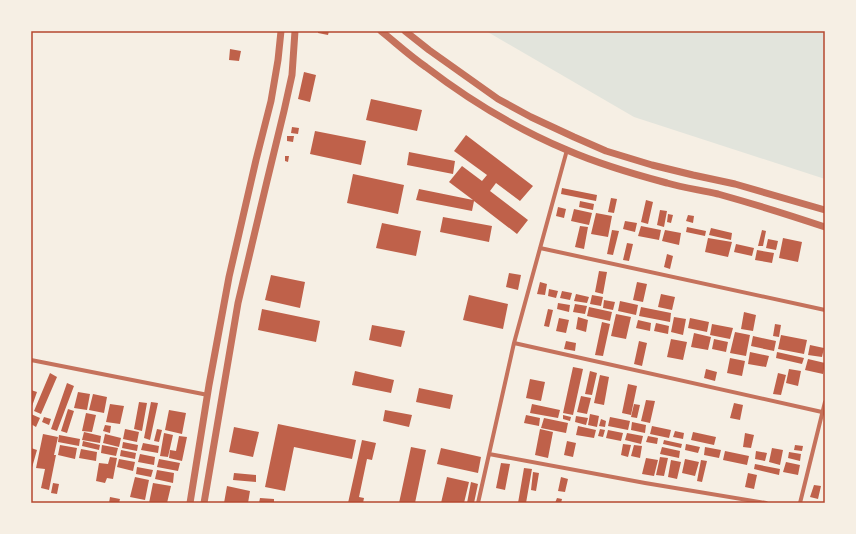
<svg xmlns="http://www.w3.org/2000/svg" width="856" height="534" font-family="'Public Sans',sans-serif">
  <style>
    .green { fill: #e2e4dc }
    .building { fill: #bf614a }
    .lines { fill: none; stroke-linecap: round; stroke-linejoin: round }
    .minor { stroke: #c5725c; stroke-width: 4 }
    .tertiary { stroke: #c5725c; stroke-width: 7 }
    .neatline { fill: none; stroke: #b5482f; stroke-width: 1.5 }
  </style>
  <rect width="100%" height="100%" fill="#f6efe4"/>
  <!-- green -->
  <path class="green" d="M486 31H825V179L634 117Z"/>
  <!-- building -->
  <path class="building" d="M318 31H329L328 35 318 33Z
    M230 49 241 51 239 61 229 60Z
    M304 72 316 75 310 102 298 99Z
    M371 99 422 110 417 131 366 120Z
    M292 127 299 128 298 134 291 133Z
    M315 131 366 141 361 165 310 154Z
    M466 135 533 186 520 201 496 183 490 191 528 220 517 234 474 201 472 211 416 200 419 189 473 200 449 182 462 166 482 181 487 175 454 151Z
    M287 136H294L293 142 287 141Z
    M409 152 455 161 453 174 407 165Z
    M285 156H289L288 162 285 161Z
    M353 174 404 185 398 214 347 203Z
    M562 188 597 195 596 201 561 194Z
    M611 198 617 199 614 213 608 212Z
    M646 200 653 202 648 224 641 222Z
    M580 201 594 204 593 210 579 207Z
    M558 207 566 209 564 218 556 216Z
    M574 209 592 213 589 225 571 221Z
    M660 210 667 211 664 227 657 225Z
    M596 213 612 216 608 237 591 234Z
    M668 214 673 215 671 223 667 222Z
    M688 215 694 216 693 223 686 221Z
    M443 217 492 226 489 242 440 232Z
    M625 221 637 223 635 232 623 229Z
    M382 223 421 231 416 256 376 248Z
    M580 226 588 227 584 249 575 247Z
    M641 226 661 230 659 240 638 236Z
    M687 227 706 231 705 236 686 232Z
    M711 228 732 233 731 240 709 235Z
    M612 230 619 231 613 255 607 254Z
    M665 230 681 233 679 245 662 241Z
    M762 230 766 231 763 246H758Z
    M708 238 732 242 728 257 705 252Z
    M783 238 802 242 798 262 779 258Z
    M768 239 778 241 776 250 766 248Z
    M627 243 633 244 629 261 623 260Z
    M736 244 754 248 752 256 734 252Z
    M757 250 774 253 772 263 755 260Z
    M667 254 673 256 670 269 664 267Z
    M599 271 607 272 603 294 595 292Z
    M509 273 521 275 518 290 506 287Z
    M271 275 305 282 300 308 265 300Z
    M540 282 547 284 545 295 537 294Z
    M637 282 647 284 643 302 633 300Z
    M549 289 558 291 556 298 548 296Z
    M562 291 572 293 570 300 560 298Z
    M576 294 589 297 587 303 574 301Z
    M661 294 675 297 672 310 658 307Z
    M469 295 508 304 503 329 463 320Z
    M592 295 603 297 601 306 590 304Z
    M604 300 615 302 613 310 603 308Z
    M620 301 638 305 636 315 618 311Z
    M558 303 570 305 569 312 557 309Z
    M575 304 587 306 585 314 573 312Z
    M589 307 612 312 610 321 587 316Z
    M641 307 671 313 670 322 639 316Z
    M262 309 320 321 316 342 258 330Z
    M548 309 553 310 549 327 544 326Z
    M744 312 756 315 753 331 741 329Z
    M616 314 631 317 626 339 611 336Z
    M578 317 588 320 586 332 576 329Z
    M674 317 686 319 683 335 671 332Z
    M559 318 569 320 566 333 556 331Z
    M690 318 709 322 707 332 688 328Z
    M638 320 651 323 650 331 636 328Z
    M602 322 610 324 603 356 595 355Z
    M656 323 669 326 668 334 654 331Z
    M712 324 733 328 730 339 710 335Z
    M775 324 781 325 779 337 773 336Z
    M372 325 405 331 401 347 369 340Z
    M735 332 750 335 746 356 730 353Z
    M694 333 711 337 708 350 691 347Z
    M781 335 807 340 804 354 778 349Z
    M753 336 776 341 774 351 751 346Z
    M671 339 687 342 683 360 667 357Z
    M714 339 728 342 726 352 712 349Z
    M566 341 576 343 575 351 564 349Z
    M639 341 647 343 642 366 634 364Z
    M810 345 824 348 822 357 808 355Z
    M750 352 769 356 766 367 748 364Z
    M777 352 804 358 802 364 776 358Z
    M730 358 745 361 742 376 727 373Z
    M808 359 825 363 823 374 805 370Z
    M573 367 583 369 573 415 563 413Z
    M706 369 717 372 715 381 704 378Z
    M789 369 801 371 798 386 786 383Z
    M355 371 394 380 391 393 352 385Z
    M590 371 597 373 592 395 585 394Z
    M50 373 57 377 41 414 34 411Z
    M778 373 786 375 781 395 773 394Z
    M600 375 609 377 604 405 594 403Z
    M530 379 545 382 541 401 526 398Z
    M67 383 74 386 57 431 51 429Z
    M628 384 637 386 631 415 622 413Z
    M419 388 453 395 450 409 416 402Z
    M31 390 37 392 31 409Z
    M78 392 90 394 87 410 74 408Z
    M93 394 107 397 104 413 89 410Z
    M581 396 591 398 587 414 577 412Z
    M646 400 655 401 650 423 641 421Z
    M139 402 147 403 142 431 134 429Z
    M151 402 158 403 150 440 144 438Z
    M734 403 743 405 740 420 730 418Z
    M110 404 124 406 120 424 106 422Z
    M532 404 560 410 558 418 530 413Z
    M634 404 640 405 637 418 631 417Z
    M68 409 74 411 67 433 61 431Z
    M169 410 186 413 182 434 165 430Z
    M385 410 412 415 409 427 383 421Z
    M86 413 96 415 92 432 82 431Z
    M31 414 40 418 36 427 31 424Z
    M590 414 599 416 597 427 588 425Z
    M526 415 540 418 539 426 524 423Z
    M563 415 571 417 570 421 563 419Z
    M576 416 588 418 586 425 575 422Z
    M44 417 51 419 49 425 42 422Z
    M610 417 630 421 628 430 608 426Z
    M544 418 568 423 566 433 541 428Z
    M601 419 606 421 605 427 599 426Z
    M632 422 646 425 645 433 631 430Z
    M278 424 356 440 352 459 294 447 285 491 265 487Z
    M105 425 111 426 110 433 103 431Z
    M578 426 596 430 594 438 576 435Z
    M652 426 671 430 669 438 650 434Z
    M234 427 259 432 253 457 229 452Z
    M125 429 139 432 137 442 123 439Z
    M157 429 162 430 159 442 154 441Z
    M540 429 553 432 548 458 535 455Z
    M600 429 605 430 603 437 598 436Z
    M608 430 623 433 621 441 606 438Z
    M675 431 684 433 683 439 673 437Z
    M84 432 101 436 100 443 82 440Z
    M693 432 716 437 714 445 691 440Z
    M164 433 173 435 168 457 160 456Z
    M627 433 643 436 641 444 625 440Z
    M745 433 754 435 751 448 743 447Z
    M43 434 58 437 54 455H56L49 490 41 488 45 469 36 468Z
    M105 434 121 438 119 447 103 443Z
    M59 435 80 439 79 446 58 442Z
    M179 436 187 437 182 461 169 458 170 450 176 451Z
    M648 436 658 438 657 444 646 442Z
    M362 440 376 443 372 460 367 459 359 497 364 498 363 503H348Z
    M664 440 682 444 681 448 663 444Z
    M83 441 100 445 99 450 82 446Z
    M567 441 576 443 573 457 564 455Z
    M123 442 138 445 137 451 122 448Z
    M143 443 159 446 158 453 141 450Z
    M623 444 631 445 628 457 621 455Z
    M686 444 700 447 698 453 685 450Z
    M60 445 77 448 75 459 58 455Z
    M102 445 118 448 116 456 101 453Z
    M634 445 642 446 640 458 631 456Z
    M795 445 803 446 802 451 794 450Z
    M411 447 426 450 415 503H399Z
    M662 447 680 451 679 458 660 454Z
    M705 447 721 450 719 458 704 455Z
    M31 448 37 450 31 471Z
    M441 448 481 457 478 473 437 464Z
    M772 448 783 450 780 465 769 462Z
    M81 449 97 452 96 461 79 458Z
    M121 450 136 453 135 459 120 456Z
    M725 451 749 456 747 465 723 460Z
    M756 451 767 453 765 461 755 459Z
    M789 452 801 454 800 461 788 458Z
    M140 454 155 457 154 465 138 462Z
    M110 457 117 458 113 479 107 478 105 483 96 481 99 463 108 464Z
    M660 457 668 458 664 476 656 475Z
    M646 458 658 460 654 476 642 474Z
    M119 459 135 462 133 471 117 467Z
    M159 459 180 463 178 471 157 467Z
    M685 459 699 462 695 476 682 473Z
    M671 460 681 462 677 479 668 477Z
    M701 460 707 461 702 482 697 481Z
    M786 462 800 465 798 475 783 472Z
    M501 463 510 464 505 490 496 488Z
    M755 464 780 469 779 475 754 469Z
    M137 467 153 470 151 477 136 474Z
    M524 468 532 469 526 503H518Z
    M157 470 174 473 173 483 155 479Z
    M533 472 539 473 536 491 531 490Z
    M234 473 256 475V482L233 480Z
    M748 473 757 475 754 489 745 487Z
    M135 477 149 480 145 500 130 497Z
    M447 477 469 482 464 503H441Z
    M561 477 568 479 565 492 558 491Z
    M471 482 478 484 474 503H467Z
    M53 483 59 484 57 494 51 493Z
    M153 483 171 486 167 503H149Z
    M814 485 821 486 818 499 810 497Z
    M227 486 250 491 248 503H224Z
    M110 497 120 499 119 503H109Z
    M260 498 274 499V503H259Z
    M557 498 562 499 561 503H555Z"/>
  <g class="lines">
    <!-- minor -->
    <path class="minor" d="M540 248 825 310
      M514 343 822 412
      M31 360 208 395
      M489 454 645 483 766 503
      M478 503 514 343 567 150
      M800 503 825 402"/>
    <!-- tertiary -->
    <path class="tertiary" d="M381 31C396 43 410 56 426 67 469 100 517 129 567 150 599 164 633 174 667 183 684 188 701 190 718 194 754 204 789 215 825 227
      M405 31 429 50 498 99 531 117 574 137 606 151 652 165 693 175 735 184 825 210
      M190 503 209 385 229 277 256 160 271 101 278 60 281 31
      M204 503 238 303 267 181 284 111 292 75 295 31"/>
  </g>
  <!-- border -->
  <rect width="856" height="534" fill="none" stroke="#f6efe4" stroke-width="64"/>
  <rect x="32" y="32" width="792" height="470" class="neatline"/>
</svg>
